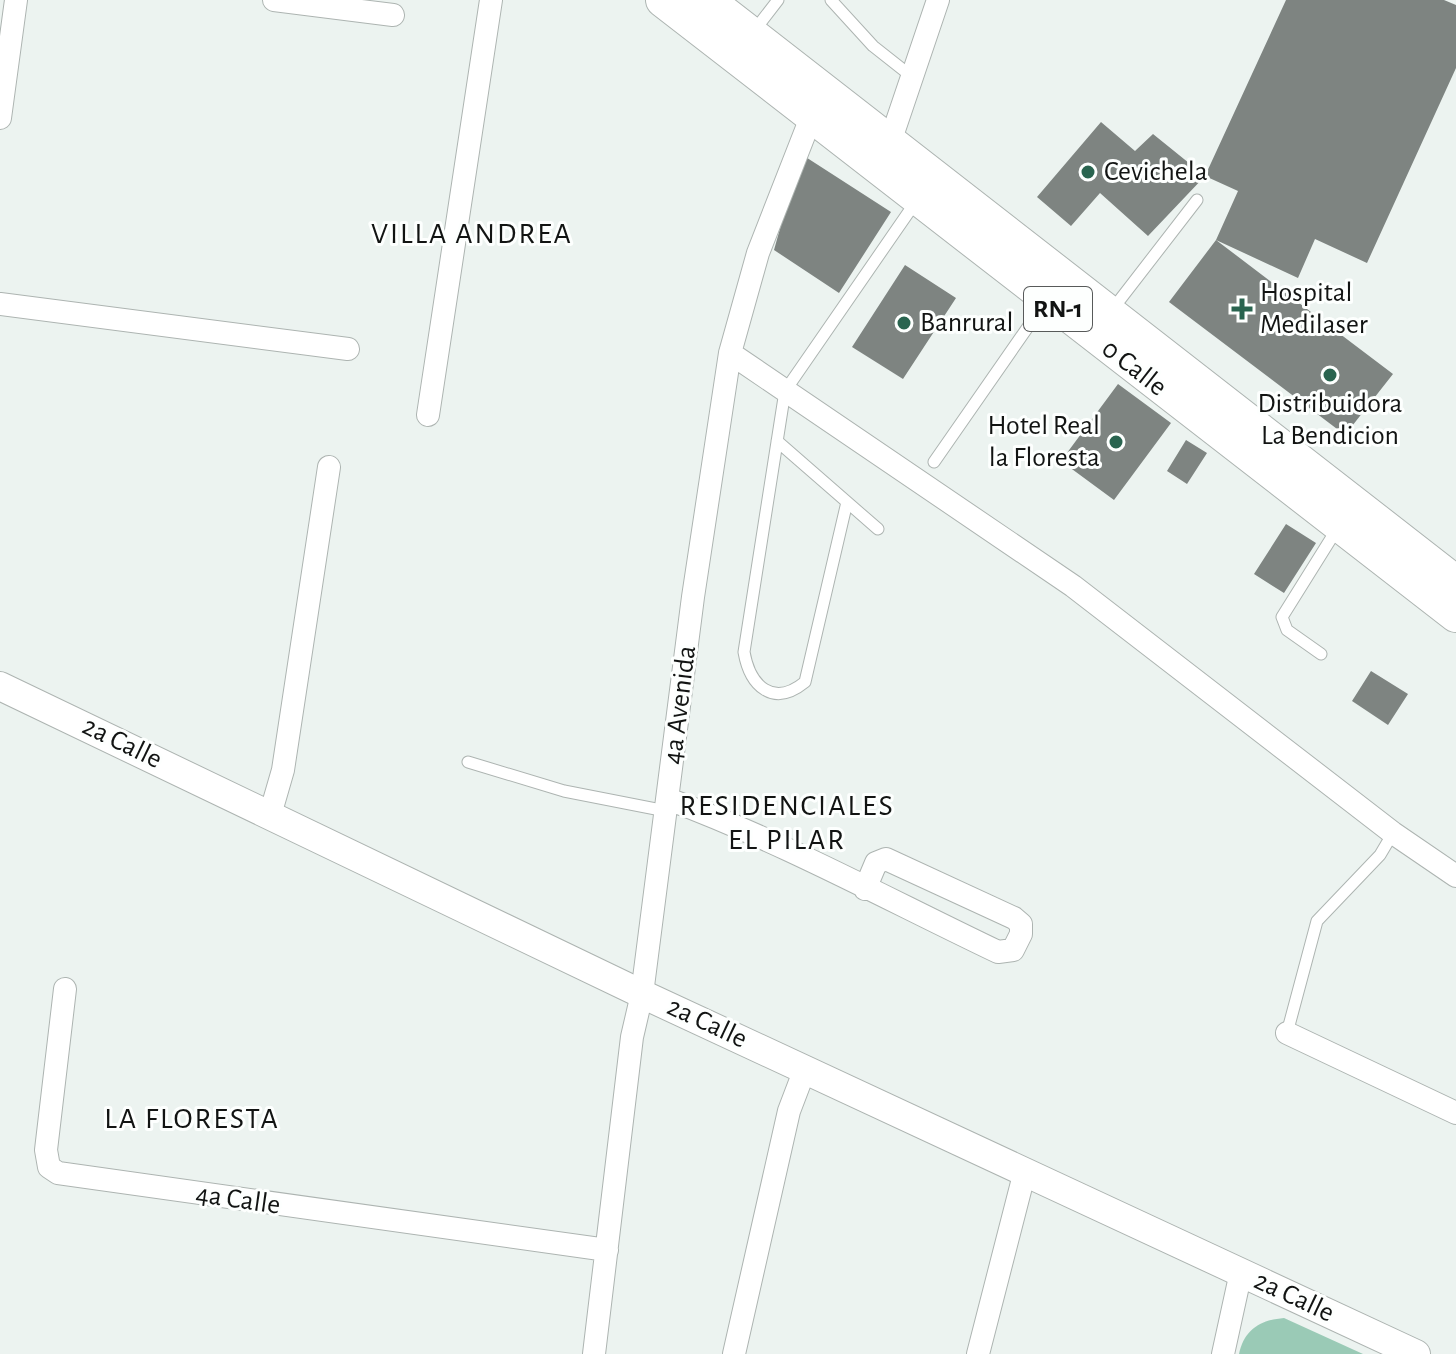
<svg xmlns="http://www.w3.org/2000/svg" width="1456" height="1354" font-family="'Alegreya Sans',sans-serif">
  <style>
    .green { fill: #9acab6 }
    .building { fill: #7e8481 }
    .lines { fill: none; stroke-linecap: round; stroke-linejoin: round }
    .service-casing { stroke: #adb4b1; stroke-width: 13 }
    .minor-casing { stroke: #adb4b1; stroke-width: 24 }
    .tertiary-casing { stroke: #adb4b1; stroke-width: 30 }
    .primary-casing { stroke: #adb4b1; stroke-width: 36 }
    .service { stroke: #fff; stroke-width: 11 }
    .minor { stroke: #fff; stroke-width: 22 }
    .tertiary { stroke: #fff; stroke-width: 28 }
    .primary { stroke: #fff; stroke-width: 34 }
    .poi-dot { fill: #29644f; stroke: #fdfffe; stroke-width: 3 }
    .labels { text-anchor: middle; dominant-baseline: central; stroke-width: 6; stroke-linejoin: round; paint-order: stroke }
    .shield { fill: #fdfffe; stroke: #585a5a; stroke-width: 2 }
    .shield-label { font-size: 26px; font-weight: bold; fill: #121413 }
    .poi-label { font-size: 28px; fill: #121413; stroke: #fdfffe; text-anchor: start }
    .street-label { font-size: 28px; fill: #121413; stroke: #fdfffe }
    .neighbourhood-label { font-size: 30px; letter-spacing: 2px; fill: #121413; stroke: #fdfffe }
  </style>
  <rect width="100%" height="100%" fill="#ecf3f0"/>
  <!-- green -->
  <path class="green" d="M1284 1318 1363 1354H1239C1244 1330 1260 1320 1284 1318Z"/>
  <!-- building -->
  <path class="building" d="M1286 0H1444L1456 5V68L1367 263 1315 239 1298 278 1216 240 1393 374 1345 435 1169 302 1216 240 1238 191 1205 176Z
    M1101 122 1135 151 1153 134 1205 176 1148 236 1100 193 1071 226 1037 197Z
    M801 154 891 212 839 293 774 250Z
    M905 265 956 298 903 379 852 347Z
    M1118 384 1171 423 1114 500 1061 461Z
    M1186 440 1207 453 1187 484 1167 471Z
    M1286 524 1316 543 1284 593 1254 574Z
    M1371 671 1408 694 1388 725 1352 701Z"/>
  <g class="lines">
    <!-- service casing -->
    <g class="service-casing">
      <path id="service" d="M831 0 873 46 911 76
        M754 31 778 0
        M1112 310 1197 200
        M777 441 878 529
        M934 462 1046 301
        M847 502 805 682C773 708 750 686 744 652L785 391 917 200
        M1321 654 1287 630 1282 617 1337 529
        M468 762 564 791 666 811
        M1287 1033 1317 921 1380 855 1393 833"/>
    </g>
    <!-- minor casing -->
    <g class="minor-casing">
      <path id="minor" d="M274 0 393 15
        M0 118 16 0
        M890 142 938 0
        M0 304 348 349
        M730 353 1073 586 1393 833 1456 876
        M428 415 491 0
        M668 799C781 841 889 900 998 952L1013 950 1021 934V924L1014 918 886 859 876 863 865 889
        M270 815 283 770 329 467
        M65 989 46 1150 49 1167 58 1173 607 1250
        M1287 1033 1456 1113
        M594 1354 632 1037 642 994 693 597 730 353 758 253 812 115
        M734 1354 789 1111 805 1069
        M978 1354 1025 1171
        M1223 1354 1241 1272"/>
    </g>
    <!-- tertiary casing -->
    <g class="tertiary-casing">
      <path id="tertiary" d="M0 686 642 994 1416 1354"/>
    </g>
    <!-- primary casing -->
    <g class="primary-casing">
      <path id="primary" d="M663 0 1456 615
        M707 0 1456 583"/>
    </g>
    <!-- service -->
    <use href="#service" class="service"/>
    <!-- minor -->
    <use href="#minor" class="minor"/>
    <!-- tertiary -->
    <use href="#tertiary" class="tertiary"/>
    <!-- primary -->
    <use href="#primary" class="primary"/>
  </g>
  <!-- markers -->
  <g class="poi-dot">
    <circle cx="1088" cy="172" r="8"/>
    <path d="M1238 297h8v8h8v8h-8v8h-8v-8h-8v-8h8z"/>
    <circle cx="904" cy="323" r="8"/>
    <circle cx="1330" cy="375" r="8"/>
    <circle cx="1116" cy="442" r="8"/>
  </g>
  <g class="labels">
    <!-- shield labels -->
    <rect class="shield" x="1024" y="287" width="68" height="44" rx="6"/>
    <g class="shield-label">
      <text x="1058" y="309">RN-1</text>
    </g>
    <!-- poi labels -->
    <g class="poi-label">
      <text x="1104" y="172">Cevichela</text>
      <text x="1260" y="293">Hospital<tspan x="1260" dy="32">Medilaser</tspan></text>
      <text x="920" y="323">Banrural</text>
      <text x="1330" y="404" text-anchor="middle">Distribuidora<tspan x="1330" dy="32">La Bendicion</tspan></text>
      <text x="1100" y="426" text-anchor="end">Hotel Real<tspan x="1100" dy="32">la Floresta</tspan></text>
    </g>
    <!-- street labels -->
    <g class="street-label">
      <text transform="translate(1134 368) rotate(38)">0 Calle</text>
      <text transform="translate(680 705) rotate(-83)">4a Avenida</text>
      <text transform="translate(122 743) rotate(26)">2a Calle</text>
      <text transform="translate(707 1023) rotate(25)">2a Calle</text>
      <text transform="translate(238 1200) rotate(8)">4a Calle</text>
      <text transform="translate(1294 1297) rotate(25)">2a Calle</text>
    </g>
    <!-- neighbourhood labels -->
    <g class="neighbourhood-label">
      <text x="472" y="234">VILLA ANDREA</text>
      <text x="787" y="806">RESIDENCIALES<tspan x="787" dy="34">EL PILAR</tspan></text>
      <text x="192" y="1119">LA FLORESTA</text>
    </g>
  </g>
</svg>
